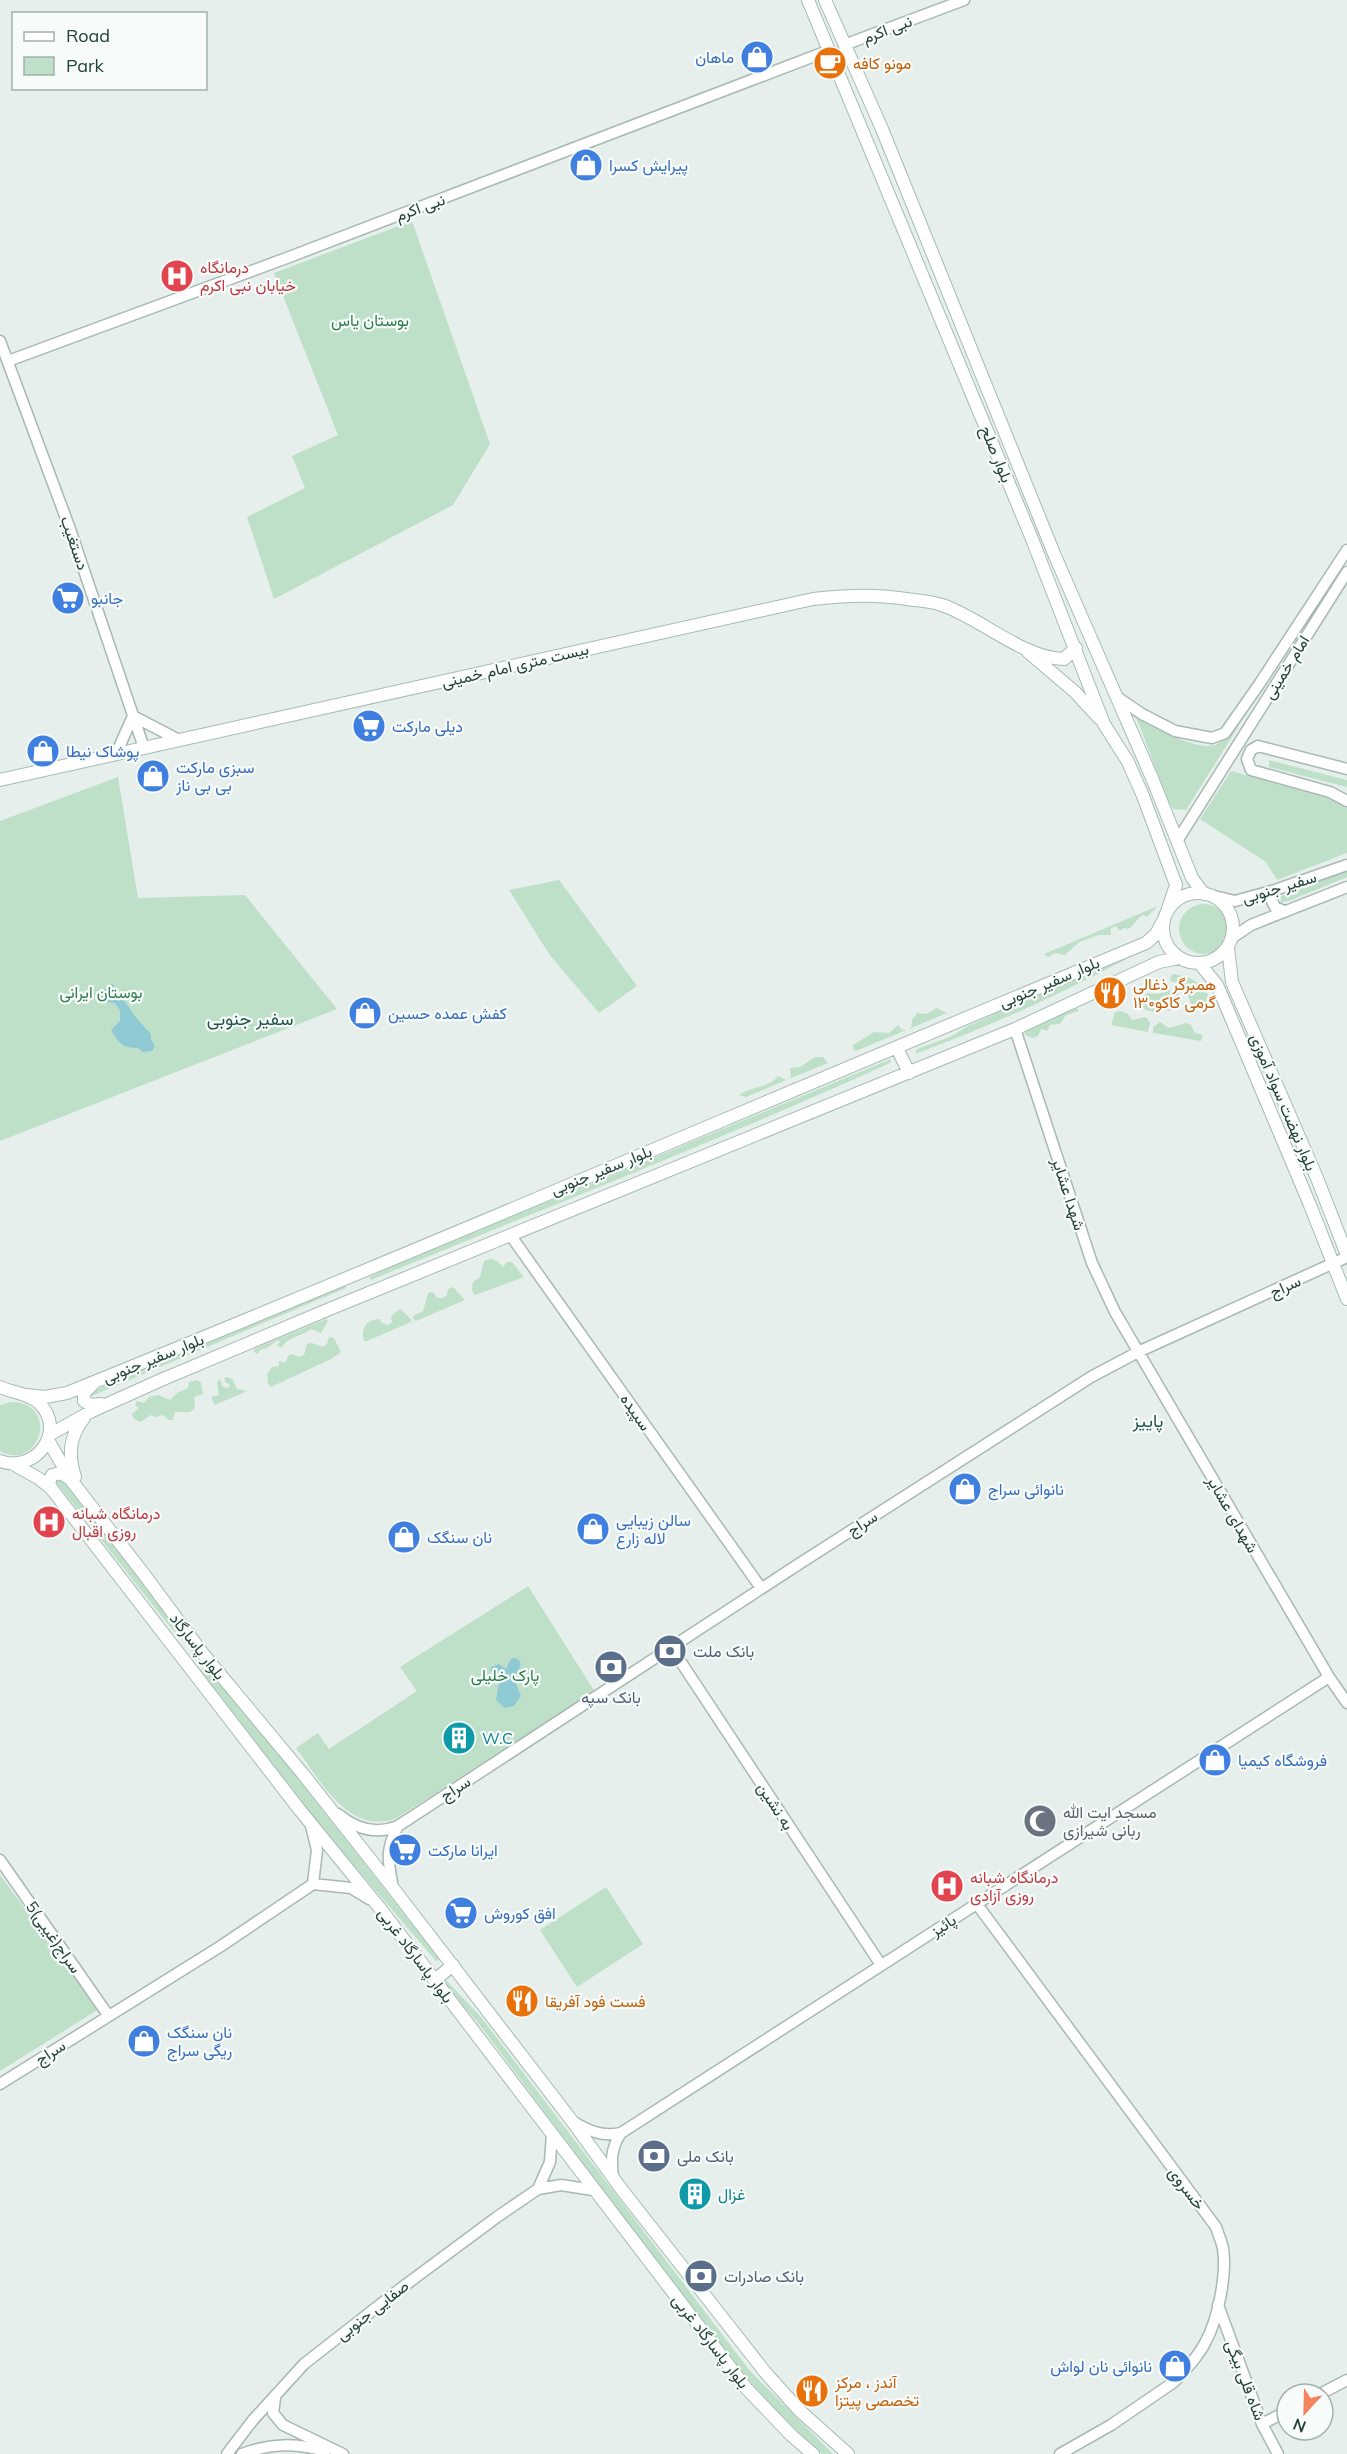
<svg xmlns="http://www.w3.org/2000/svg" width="1347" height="2454" font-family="Mulish,Vazirmatn,sans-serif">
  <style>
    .green { fill: #bfe0c8 }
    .water { fill: #8ec9d4 }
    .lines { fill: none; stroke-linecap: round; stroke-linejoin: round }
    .tertiary-casing { stroke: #a8b8b2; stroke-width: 13 }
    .secondary-casing { stroke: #a4bbb3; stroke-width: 14 }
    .tertiary { stroke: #fff; stroke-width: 10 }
    .secondary { stroke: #fff; stroke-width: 12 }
    .labels { text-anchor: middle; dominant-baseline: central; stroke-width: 4.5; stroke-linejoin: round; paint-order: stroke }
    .street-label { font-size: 16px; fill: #24423a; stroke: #f7fbf9 }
    .shop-label { font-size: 16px; fill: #366cbe; stroke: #f7fbf9; text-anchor: start }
    .food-label { font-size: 16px; fill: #c56008; stroke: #f7fbf9; text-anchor: start }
    .health-label { font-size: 16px; fill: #be3a42; stroke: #f7fbf9; text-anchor: start }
    .park-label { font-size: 16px; fill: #2d7a4b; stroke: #f7fbf9 }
    .service-label { font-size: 16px; fill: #4e5e75; stroke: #f7fbf9; text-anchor: start }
    .culture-label { font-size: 16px; fill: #0d838f; stroke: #f7fbf9; text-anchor: start }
    .worship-label { font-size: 16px; fill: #5b616d; stroke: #f7fbf9; text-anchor: start }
    .neighbourhood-label { font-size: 18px; fill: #1f5548; stroke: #f7fbf9 }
  </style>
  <rect width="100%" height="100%" fill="#e6efeb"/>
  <!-- green -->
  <path class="green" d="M412 221 490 444 453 505 274 599 247 517 305 488 292 456 338 435 274 273Z
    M1136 717C1152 727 1196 751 1215 745 1225 741 1233 731 1240 724L1186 810 1173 809 1168 800Z
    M1269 760 1347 780V787L1269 767Z
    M1231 771 1342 802 1347 806V853L1277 880 1266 862 1200 819Z
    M118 777 138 898 245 895 337 1009 0 1141V821Z
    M1347 870V877L1289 901 1281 902V896Z
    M559 880 637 986 599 1013 549 954 509 890Z
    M1179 929a25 25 0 1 1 50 0a25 25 0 1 1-50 0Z
    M1158 906 1147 917 1143 915C1136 918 1135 926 1128 929L1124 928 1120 931 1116 926 1111 928V935H1099L1079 942 1065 955 1055 953 1048 957 1044 954Z
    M1123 956 1126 959C1058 996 987 1027 915 1054L917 1049 950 1037 968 1026Z
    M1172 974C1190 976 1203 982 1210 999 1209 1008 1202 1011 1193 1009L1187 992 1180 983 1170 981Z
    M1169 990 1179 994 1181 1003 1178 1009 1168 1011 1159 1008 1153 1012 1144 1009 1140 999 1147 993 1158 994Z
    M937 1008 947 1013 856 1051 853 1049V1045L874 1032 889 1033 898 1025 902 1030 911 1029 912 1020 917 1013 926 1014Z
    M1077 1008 1079 1011 1066 1015 1060 1024 1050 1025 1047 1031 1041 1029 1038 1036 1033 1038 1025 1035 1024 1029Z
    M1121 1011 1128 1014 1132 1020 1146 1017 1150 1023 1148 1032 1111 1025 1115 1012Z
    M1160 1022 1169 1028 1186 1023 1191 1025 1195 1033 1203 1035 1201 1041 1153 1033V1027Z
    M815 1057H823L828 1063 746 1097 739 1095C751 1086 768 1089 778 1076L786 1080 791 1078 790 1068 800 1067Z
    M891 1059 890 1063C719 1141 544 1208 371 1280L370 1277 430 1247 557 1198Z
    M491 1259 497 1261 503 1267 507 1262H512L524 1277 475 1295 472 1290 473 1282 480 1277 484 1261Z
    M345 1284 346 1288 89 1397V1394L129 1372Z
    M453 1287 465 1300 416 1321 413 1319V1316L423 1311 428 1293 433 1292 437 1298H443L447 1295 448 1289Z
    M400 1309 411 1319V1322L367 1341H364C360 1327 367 1320 380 1319L381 1323 388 1325 392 1322 391 1316Z
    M326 1319 328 1321 321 1333 311 1329C301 1337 289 1336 281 1348L277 1345 280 1342 278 1340 267 1348 260 1350 258 1354 254 1352V1349Z
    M329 1337 334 1338 341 1352 331 1359 271 1387 268 1384 267 1374 272 1367 279 1366V1361L285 1363 288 1356 292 1354 299 1357 304 1355 307 1344 312 1343 322 1347 327 1344Z
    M228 1377 233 1380 237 1389 247 1391 215 1405 211 1397 219 1395 217 1382 220 1379 223 1387 229 1388 230 1384 226 1383 224 1378Z
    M197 1380 201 1383 203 1394 194 1397 195 1408 190 1412H175L173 1420H169L163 1415 155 1417 151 1415 140 1422 134 1419 132 1414 139 1408 135 1405 137 1401 144 1403 149 1397 158 1395 170 1400 177 1393 188 1388 189 1382Z
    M10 1402C62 1402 39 1473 0 1451V1405Z
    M60 1477 189 1643 186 1644 166 1622 55 1481Z
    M528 1586 595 1692 395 1819C347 1834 321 1781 296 1748L318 1733 329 1749 417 1691 400 1667Z
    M204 1668 253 1721 440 1960 436 1961 323 1829 200 1670Z
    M0 1875 99 2009 0 2071Z
    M606 1887 643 1944 577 1987 540 1930Z
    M446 1980 481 2017 750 2371 833 2454H822C785 2421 752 2385 720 2346L479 2024 444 1983Z"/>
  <!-- water -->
  <path class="water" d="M112 983 137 1019 151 1034V1040L155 1046 152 1051 143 1052 138 1048C122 1048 119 1043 111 1030L120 1021V1010L115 1003 100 1001V990L107 989Z
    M514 1658 518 1659 521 1664 514 1679 521 1696 514 1706 505 1708 496 1700 499 1683 490 1670 491 1667 499 1664 506 1669 511 1659Z"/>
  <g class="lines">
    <!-- tertiary casing -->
    <g class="tertiary-casing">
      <path id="tertiary" d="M844 45 964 0
        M0 341 70 529 144 748
        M8 361 284 259 830 50
        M1117 697 1142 714 1175 731 1212 738 1225 733 1260 683 1347 550
        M133 716 179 740
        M116 754 133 716
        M1347 769 1258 746 1251 750 1247 759 1251 770 1330 792 1347 801
        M1177 841 1347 572
        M1275 890 1271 899 1275 907 1284 911
        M1210 895 1235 901 1275 890 1347 865
        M1232 938 1251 925 1347 887
        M1015 1029 1092 1263 1115 1312 1329 1677 1347 1703
        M511 1236 761 1588
        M671 1647 881 1965
        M338 1814C356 1829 376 1835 398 1826L802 1562 1091 1377 1138 1352 1347 1257
        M311 1826 317 1850 313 1884
        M0 1860 108 2015
        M313 1884 351 1888 369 1899
        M393 1888C388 1861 385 1850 398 1826
        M976 1903 1216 2227C1218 2234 1222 2242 1223 2249 1227 2274 1218 2319 1206 2341 1199 2356 1185 2370 1174 2382L1111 2425 1060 2454
        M0 2084 221 1946 313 1884
        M572 2121C589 2131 602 2137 621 2133L1329 1677
        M613 2177C611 2160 611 2148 621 2133
        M538 2189 550 2162 552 2133
        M1218 2305 1262 2424 1278 2454
        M1320 2394 1347 2380
        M275 2398 273 2413 283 2425 343 2454
        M1262 2424 1287 2411
        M227 2454 253 2420 304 2364 400 2289 497 2217 538 2189 561 2185 593 2190
        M242 2454C271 2443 295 2443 325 2451"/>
    </g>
    <!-- secondary casing -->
    <g class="secondary-casing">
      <path id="secondary" d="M808 0 1032 539 1104 724 1128 762 1143 796 1176 885 1168 909
        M825 0 882 129 1055 556 1152 778 1192 878 1204 894
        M1028 652 1075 692 1099 718
        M0 780 813 599C852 595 875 594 914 600 923 601 933 602 942 605 981 618 1022 658 1064 659L1076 648
        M1163 928a35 35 0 1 1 70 0a35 35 0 1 1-70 0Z
        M1228 948 1232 982 1317 1178 1347 1255
        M1200 964 1217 985 1229 1013 1310 1205 1347 1299
        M897 1048 909 1073
        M93 1384 84 1393V1401L91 1405 101 1404
        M0 1387C13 1393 28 1393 39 1403 68 1431 35 1474 0 1461
        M26 1395 45 1397 67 1393C429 1247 786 1092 1146 943L1156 934 1164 919
        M49 1435 92 1411 161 1380 332 1308 1015 1029 1159 962 1179 958
        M48 1440 71 1480 143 1573 204 1655 303 1774 393 1888 572 2121 622 2190 729 2326 765 2372 799 2410 848 2454
        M13 1464 38 1478 51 1488 299 1809 379 1907 746 2388 791 2435 813 2454
        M75 1477C68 1455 69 1437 84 1418
        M52 1490 49 1483 52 1475 61 1473 70 1479
        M435 1980 453 1965"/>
    </g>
    <!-- tertiary -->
    <use href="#tertiary" class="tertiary"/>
    <!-- secondary -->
    <use href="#secondary" class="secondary"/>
  </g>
  <!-- icons -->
  <defs>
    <g id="shop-disc" transform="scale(1.725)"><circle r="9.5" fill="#3f7fe0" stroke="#f7fbf9"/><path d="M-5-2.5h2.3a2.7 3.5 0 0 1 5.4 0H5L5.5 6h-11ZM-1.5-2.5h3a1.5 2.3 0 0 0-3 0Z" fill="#fff"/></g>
    <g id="cafe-disc" transform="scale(1.725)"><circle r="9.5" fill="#e8710a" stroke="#f7fbf9"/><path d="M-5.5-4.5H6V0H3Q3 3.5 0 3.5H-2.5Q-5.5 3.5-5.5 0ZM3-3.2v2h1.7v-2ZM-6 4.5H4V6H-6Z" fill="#fff"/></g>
    <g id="hospital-disc" transform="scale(1.725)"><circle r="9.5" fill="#e0444e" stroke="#f7fbf9"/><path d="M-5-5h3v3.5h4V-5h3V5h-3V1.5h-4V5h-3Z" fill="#fff"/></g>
    <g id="supermarket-disc" transform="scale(1.725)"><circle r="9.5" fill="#3f7fe0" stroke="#f7fbf9"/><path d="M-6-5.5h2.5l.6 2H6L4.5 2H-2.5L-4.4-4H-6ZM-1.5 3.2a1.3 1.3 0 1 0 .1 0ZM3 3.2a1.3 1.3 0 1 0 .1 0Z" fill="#fff"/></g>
    <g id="restaurant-disc" transform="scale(1.725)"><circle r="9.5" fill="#e8710a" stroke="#f7fbf9"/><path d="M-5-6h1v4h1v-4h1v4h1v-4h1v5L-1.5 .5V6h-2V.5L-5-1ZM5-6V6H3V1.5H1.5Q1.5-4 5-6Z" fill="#fff"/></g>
    <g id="bank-disc" transform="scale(1.725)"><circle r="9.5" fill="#5c6f8a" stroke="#f7fbf9"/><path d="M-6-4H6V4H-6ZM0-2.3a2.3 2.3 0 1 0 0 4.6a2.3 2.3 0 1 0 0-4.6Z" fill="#fff"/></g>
    <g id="building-disc" transform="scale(1.725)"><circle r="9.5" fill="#0f9aa8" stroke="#f7fbf9"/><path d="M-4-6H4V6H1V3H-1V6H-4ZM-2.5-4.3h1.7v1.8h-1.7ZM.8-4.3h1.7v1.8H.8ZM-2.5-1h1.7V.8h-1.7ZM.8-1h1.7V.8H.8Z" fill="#fff"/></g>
    <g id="mosque-disc" transform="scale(1.725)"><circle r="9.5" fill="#6b7280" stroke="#f7fbf9"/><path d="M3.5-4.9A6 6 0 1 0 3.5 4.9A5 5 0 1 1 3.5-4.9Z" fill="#fff"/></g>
  </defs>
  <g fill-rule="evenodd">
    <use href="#shop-disc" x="757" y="57"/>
    <use href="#cafe-disc" x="830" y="63"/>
    <use href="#shop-disc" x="586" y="165"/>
    <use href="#hospital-disc" x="177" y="276"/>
    <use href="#supermarket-disc" x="68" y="598"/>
    <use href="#supermarket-disc" x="369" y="726"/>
    <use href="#shop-disc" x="43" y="751"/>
    <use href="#shop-disc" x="153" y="776"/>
    <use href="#restaurant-disc" x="1110" y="993"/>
    <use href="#shop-disc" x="365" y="1013"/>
    <use href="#shop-disc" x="965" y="1489"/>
    <use href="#hospital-disc" x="49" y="1522"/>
    <use href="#shop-disc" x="593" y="1529"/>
    <use href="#shop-disc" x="404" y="1537"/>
    <use href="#bank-disc" x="670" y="1651"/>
    <use href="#bank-disc" x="611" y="1667"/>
    <use href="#building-disc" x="459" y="1738"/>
    <use href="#shop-disc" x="1215" y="1760"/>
    <use href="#mosque-disc" x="1040" y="1821"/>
    <use href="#supermarket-disc" x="405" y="1850"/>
    <use href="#hospital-disc" x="947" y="1886"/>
    <use href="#supermarket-disc" x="461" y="1913"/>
    <use href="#restaurant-disc" x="522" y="2001"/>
    <use href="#shop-disc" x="144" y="2041"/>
    <use href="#bank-disc" x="654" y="2156"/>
    <use href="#building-disc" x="695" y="2194"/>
    <use href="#bank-disc" x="701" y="2276"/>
    <use href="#shop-disc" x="1175" y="2366"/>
    <use href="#restaurant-disc" x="812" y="2391"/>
  </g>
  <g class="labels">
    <!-- street labels -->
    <g class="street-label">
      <text transform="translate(887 29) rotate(-21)">نبی اکرم</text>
      <text transform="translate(420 207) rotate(-20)">نبی اکرم</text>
      <text transform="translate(997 454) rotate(68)">بلوار صلح</text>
      <text transform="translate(75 543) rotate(71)">دستغیب</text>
      <text transform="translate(515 665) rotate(-13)">بیست متری امام خمینی</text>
      <text transform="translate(1286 667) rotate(-58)">امام خمینی</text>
      <text transform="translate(1279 887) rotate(-17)">سفیر جنوبی</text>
      <text transform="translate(1049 982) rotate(-23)">بلوار سفیر جنوبی</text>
      <text transform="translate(1284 1102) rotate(67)">بلوار نهضت سواد آموزی</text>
      <text transform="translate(601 1170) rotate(-22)">بلوار سفیر جنوبی</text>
      <text transform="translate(1069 1194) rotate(72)">شهدا عشایر</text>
      <text transform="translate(1285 1286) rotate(-24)">سراج</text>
      <text transform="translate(153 1358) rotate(-22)">بلوار سفیر جنوبی</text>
      <text transform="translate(636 1412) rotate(55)">سپیده</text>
      <text transform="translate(1233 1514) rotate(60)">شهدای عشایر</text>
      <text transform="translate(862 1523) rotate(-33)">سراج</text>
      <text transform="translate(198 1646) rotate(52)">بلوار پاسارگاد</text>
      <text transform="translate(455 1788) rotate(-33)">سراج</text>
      <text transform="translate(776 1806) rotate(57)">به نشین</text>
      <text transform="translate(943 1925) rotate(-33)">پائیز</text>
      <text transform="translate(54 1937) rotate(55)">5سراج(غیبی)</text>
      <text transform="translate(416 1955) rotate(53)">بلوار پاسارگاد غربی</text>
      <text transform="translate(50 2052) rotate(-33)">سراج</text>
      <text transform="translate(1187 2188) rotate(53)">خسروى</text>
      <text transform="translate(372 2310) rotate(-38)">صفایی جنوبی</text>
      <text transform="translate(711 2341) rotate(52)">بلوار پاسارگاد غربی</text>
      <text transform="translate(1246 2380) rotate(69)">شاه قلی بیگی</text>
    </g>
    <!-- shop labels -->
    <g class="shop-label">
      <text x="734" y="57" text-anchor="end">ماهان</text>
      <text x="609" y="165">پیرایش کسرا</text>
      <text x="91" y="598">جانبو</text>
      <text x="392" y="726">دیلی مارکت</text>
      <text x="66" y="751">پوشاک نیطا</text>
      <text x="176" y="767">سبزی مارکت<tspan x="176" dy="18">بی بی ناز</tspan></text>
      <text x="388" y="1013">کفش عمده حسین</text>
      <text x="988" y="1489">نانوائی سراج</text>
      <text x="616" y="1520">سالن زیبایی<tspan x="616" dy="18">لاله زارع</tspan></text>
      <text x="427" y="1537">نان سنگک</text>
      <text x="1238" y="1760">فروشگاه کیمیا</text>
      <text x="428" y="1850">ایرانا مارکت</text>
      <text x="484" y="1913">افق کوروش</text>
      <text x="167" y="2032">نان سنگک<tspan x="167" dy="18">ریگی سراج</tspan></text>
      <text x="1152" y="2366" text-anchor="end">نانوائی نان لواش</text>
    </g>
    <!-- food labels -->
    <g class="food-label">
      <text x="853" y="63">مونو کافه</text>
      <text x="1133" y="984">همبرگر ذغالی<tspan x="1133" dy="18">۱۳۰گرمی کاکو</tspan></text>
      <text x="545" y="2001">فست فود آفریقا</text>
      <text x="835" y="2382">آندز ، مرکز<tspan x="835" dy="18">تخصصی پیتزا</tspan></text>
    </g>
    <!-- health labels -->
    <g class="health-label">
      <text x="200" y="267">درمانگاه<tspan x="200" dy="18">خیابان نبی اکرم</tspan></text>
      <text x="72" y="1513">درمانگاه شبانه<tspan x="72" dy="18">روزی اقبال</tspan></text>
      <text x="970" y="1877">درمانگاه شبانه<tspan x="970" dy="18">روزی آزادی</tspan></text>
    </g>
    <!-- park labels -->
    <g class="park-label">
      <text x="370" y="320">بوستان یاس</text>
      <text x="101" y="992">بوستان ایرانی</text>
      <text x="505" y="1675">پارک خلیلی</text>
    </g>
    <!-- service labels -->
    <g class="service-label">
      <text x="693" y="1651">بانک ملت</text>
      <text x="611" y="1697" text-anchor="middle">بانک سپه</text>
      <text x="677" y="2156">بانک ملی</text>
      <text x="724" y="2276">بانک صادرات</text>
    </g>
    <!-- culture labels -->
    <g class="culture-label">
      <text x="482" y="1738">W.C</text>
      <text x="718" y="2194">غزال</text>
    </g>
    <!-- worship labels -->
    <g class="worship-label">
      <text x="1063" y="1812">مسجد ایت الله<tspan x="1063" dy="18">ربانی شیرازی</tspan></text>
    </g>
    <!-- neighbourhood labels -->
    <g class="neighbourhood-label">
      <text x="250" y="1018">سفیر جنوبی</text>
      <text x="1148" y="1420">پاییز</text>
    </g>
  </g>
  <!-- legend -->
  <rect x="12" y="12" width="195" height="78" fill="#f7fbf9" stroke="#a3b1ad" stroke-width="1.5"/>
  <rect x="24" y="32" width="30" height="9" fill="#ffffff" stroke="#a3b1ad" stroke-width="1.5"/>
  <text x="66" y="42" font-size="18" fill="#24423a">Road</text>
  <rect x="24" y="57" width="30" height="18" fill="#bfe0c8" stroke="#a3b1ad" stroke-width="1.5"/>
  <text x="66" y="72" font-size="18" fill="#24423a">Park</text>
  <!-- north arrow -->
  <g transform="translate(1305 2412) rotate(202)"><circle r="28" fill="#f7fbf9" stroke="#a3b1ad" stroke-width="1.5"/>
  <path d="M0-4.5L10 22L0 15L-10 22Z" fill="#f4845f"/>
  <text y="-9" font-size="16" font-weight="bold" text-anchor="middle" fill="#24423a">N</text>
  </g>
</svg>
